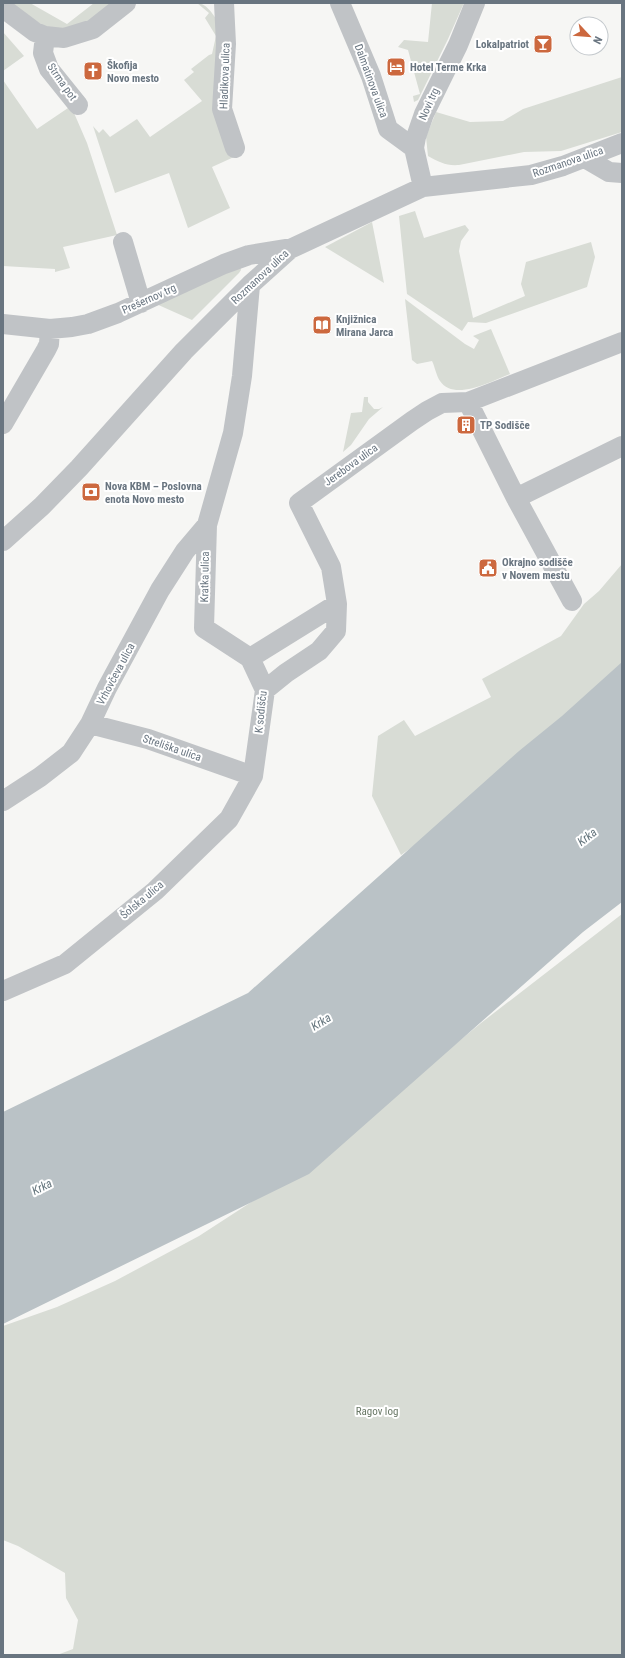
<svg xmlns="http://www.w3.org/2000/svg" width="625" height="1658" font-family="'Roboto Condensed',sans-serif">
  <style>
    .green { fill: #d8dcd5 }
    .water { fill: #bac2c6 }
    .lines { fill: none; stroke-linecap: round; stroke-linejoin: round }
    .street { stroke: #c0c3c6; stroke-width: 20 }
    .labels { text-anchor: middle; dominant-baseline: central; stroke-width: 4; stroke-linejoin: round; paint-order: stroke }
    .poi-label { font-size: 11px; font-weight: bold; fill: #697580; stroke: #fff; text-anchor: start }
    .street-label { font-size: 11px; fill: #697580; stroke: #fff }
    .park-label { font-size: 11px; fill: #6a7967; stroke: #fff }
    .water-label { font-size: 12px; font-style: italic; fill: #65757d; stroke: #fff }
  </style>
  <rect width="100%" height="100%" fill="#f6f6f4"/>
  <!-- green -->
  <path class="green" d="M7 3H30L67 24 94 3H113L84 24 68 28H47Z
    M197 3C206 3 212 13 217 20L234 157 212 167 230 208 188 228 169 173 115 193 93 126 99 133 103 129 110 137 137 119 150 137 202 101 184 80 194 72 191 69 209 55 212 54 216 36 205 18 209 13Z
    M432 3H464L448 39 418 100 414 102 413 96 420 94 408 50 398 47 404 40 428 42Z
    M3 32 24 56 3 71Z
    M622 77V132L561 151 524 152 459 165C446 166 439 162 428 156L426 137 436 112 470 122 503 121 523 109Z
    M3 80 37 129 71 106 87 143 117 235 63 247 70 268 55 272V269L3 266Z
    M415 211 424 238 465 225 469 230 461 241 459 251 473 318 525 296 521 284 526 262 591 242 595 257 587 287 486 323 468 322 462 331 407 294 399 216Z
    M372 222 384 283 325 247Z
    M240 266 241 270 239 273 192 320 154 303Z
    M405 299 465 344 474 349 479 340 473 336 491 329 510 374C492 381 454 402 440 381 436 375 435 367 432 361L417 364 412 360Z
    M364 397H368V402L374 409H379L383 407 369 419 351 445 343 452 351 413 362 412Z
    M622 564V670L432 833 401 855 372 796 378 736 404 720 415 736 491 697 482 679 561 636 584 604 599 591Z
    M622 914V1655H57L73 1649 78 1620 66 1598 65 1573 18 1546 3 1540V1326L57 1307 115 1281 199 1236 290 1177 352 1129 481 1023Z"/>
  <!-- water -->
  <path class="water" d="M622 662V902L583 932 309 1174 3 1324V1112L248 993 519 751 562 716Z"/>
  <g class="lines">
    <!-- street -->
    <path class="street" d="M224 3 226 44 222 109 235 148
      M340 3 371 76 388 129 414 148
      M3 8 35 32 45 36 64 38 93 29 126 3
      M45 36 43 53 49 69 78 105
      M585 158 609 172 622 173
      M423 187 414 148 416 137 424 114 458 45 475 3
      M123 242 141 303
      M3 324 50 329 72 327 88 324 118 313 224 264 249 255 285 249H290
      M468 402 516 498 572 601
      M3 424 46 350 49 344 50 329
      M516 498 622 446
      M3 541 42 506 79 468 184 351 250 285 290 249 423 187 531 175 563 166 622 143
      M250 658 337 604
      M265 690 286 673 319 651 336 631 337 604 331 567 299 503 412 421 427 411 442 403 468 402 622 342
      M90 724 148 739 253 776
      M3 801 40 777 71 753 90 724 107 688 160 590 185 551 207 525
      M3 991 65 964 155 891 229 819 253 776 265 690 250 658 204 628 207 525 233 433 242 376 250 285"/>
  </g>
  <!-- icons -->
  <defs>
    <g id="bar-square" transform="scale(1)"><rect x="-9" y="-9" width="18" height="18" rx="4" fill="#cc683e" stroke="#fff"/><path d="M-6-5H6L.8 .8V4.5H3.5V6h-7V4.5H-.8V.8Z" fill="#fff"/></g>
    <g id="hotel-square" transform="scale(1)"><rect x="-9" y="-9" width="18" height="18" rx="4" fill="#cc683e" stroke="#fff"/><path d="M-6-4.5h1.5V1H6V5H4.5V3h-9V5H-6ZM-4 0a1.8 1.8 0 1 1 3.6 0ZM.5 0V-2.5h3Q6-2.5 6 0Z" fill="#fff"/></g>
    <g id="church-square" transform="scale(1)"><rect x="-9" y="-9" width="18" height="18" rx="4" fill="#cc683e" stroke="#fff"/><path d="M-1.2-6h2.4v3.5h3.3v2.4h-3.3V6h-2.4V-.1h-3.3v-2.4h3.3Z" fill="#fff"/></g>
    <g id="library-square" transform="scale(1)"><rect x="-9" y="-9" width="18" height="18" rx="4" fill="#cc683e" stroke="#fff"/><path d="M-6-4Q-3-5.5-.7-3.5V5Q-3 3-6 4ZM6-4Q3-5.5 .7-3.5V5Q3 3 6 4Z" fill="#fff"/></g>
    <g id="building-square" transform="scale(1)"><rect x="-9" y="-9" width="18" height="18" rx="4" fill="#cc683e" stroke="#fff"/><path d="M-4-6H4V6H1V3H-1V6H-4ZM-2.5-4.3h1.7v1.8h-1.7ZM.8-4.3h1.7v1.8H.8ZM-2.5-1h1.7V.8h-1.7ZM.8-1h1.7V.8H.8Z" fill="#fff"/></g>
    <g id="bank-square" transform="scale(1)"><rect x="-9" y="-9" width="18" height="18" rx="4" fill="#cc683e" stroke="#fff"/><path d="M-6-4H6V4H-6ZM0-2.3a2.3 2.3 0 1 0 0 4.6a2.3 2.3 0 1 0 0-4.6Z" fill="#fff"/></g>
    <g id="civic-square" transform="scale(1)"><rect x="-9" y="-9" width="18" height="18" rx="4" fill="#cc683e" stroke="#fff"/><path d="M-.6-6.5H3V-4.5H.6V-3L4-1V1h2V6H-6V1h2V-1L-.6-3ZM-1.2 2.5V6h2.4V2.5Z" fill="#fff"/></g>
  </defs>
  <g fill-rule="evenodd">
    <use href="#bar-square" x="543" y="44"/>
    <use href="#hotel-square" x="396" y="67"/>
    <use href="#church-square" x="93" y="71"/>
    <use href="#library-square" x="322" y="325"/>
    <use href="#building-square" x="466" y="425"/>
    <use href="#bank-square" x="91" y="492"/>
    <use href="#civic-square" x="488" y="568"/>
  </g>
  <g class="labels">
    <!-- poi labels -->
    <g class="poi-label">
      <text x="529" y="44" text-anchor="end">Lokalpatriot</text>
      <text x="107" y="65">Škofija<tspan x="107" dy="13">Novo mesto</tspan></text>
      <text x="410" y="67">Hotel Terme Krka</text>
      <text x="336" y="319">Knjižnica<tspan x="336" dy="13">Mirana Jarca</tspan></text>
      <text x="480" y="425">TP Sodišče</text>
      <text x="105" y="486">Nova KBM – Poslovna<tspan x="105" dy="13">enota Novo mesto</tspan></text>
      <text x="502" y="562">Okrajno sodišče<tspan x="502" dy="13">v Novem mestu</tspan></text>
    </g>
    <!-- street labels -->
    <g class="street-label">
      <text transform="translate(225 76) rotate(-88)">Hladikova ulica</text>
      <text transform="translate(371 81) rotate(70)">Dalmatinova ulica</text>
      <text transform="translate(62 82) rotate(55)">Strma pot</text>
      <text transform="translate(429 104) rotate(-66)">Novi trg</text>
      <text transform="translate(568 162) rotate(-19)">Rozmanova ulica</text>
      <text transform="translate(260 277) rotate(-43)">Rozmanova ulica</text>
      <text transform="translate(149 299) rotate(-24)">Prešernov trg</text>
      <text transform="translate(351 465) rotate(-36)">Jerebova ulica</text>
      <text transform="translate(205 577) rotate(-89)">Kratka ulica</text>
      <text transform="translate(116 674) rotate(-62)">Vrhovčeva ulica</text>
      <text transform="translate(261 712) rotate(-84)">K sodišču</text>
      <text transform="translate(172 748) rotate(19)">Streliška ulica</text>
      <text transform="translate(142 900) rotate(-40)">Šolska ulica</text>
    </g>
    <!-- park labels -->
    <g class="park-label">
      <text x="377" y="1411">Ragov log</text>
    </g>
    <!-- water labels -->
    <g class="water-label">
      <text transform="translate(587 837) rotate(-37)">Krka</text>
      <text transform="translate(321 1022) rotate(-32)">Krka</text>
      <text transform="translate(42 1187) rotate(-27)">Krka</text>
    </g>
  </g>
  <!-- border -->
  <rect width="625" height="1658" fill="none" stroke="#697580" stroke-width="8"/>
  <!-- north arrow -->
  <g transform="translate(589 36) rotate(116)"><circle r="19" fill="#ffffff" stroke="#c3c8cc"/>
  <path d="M0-3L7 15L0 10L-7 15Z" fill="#cc683e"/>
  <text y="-6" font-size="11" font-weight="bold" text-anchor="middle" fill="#697580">N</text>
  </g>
</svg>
